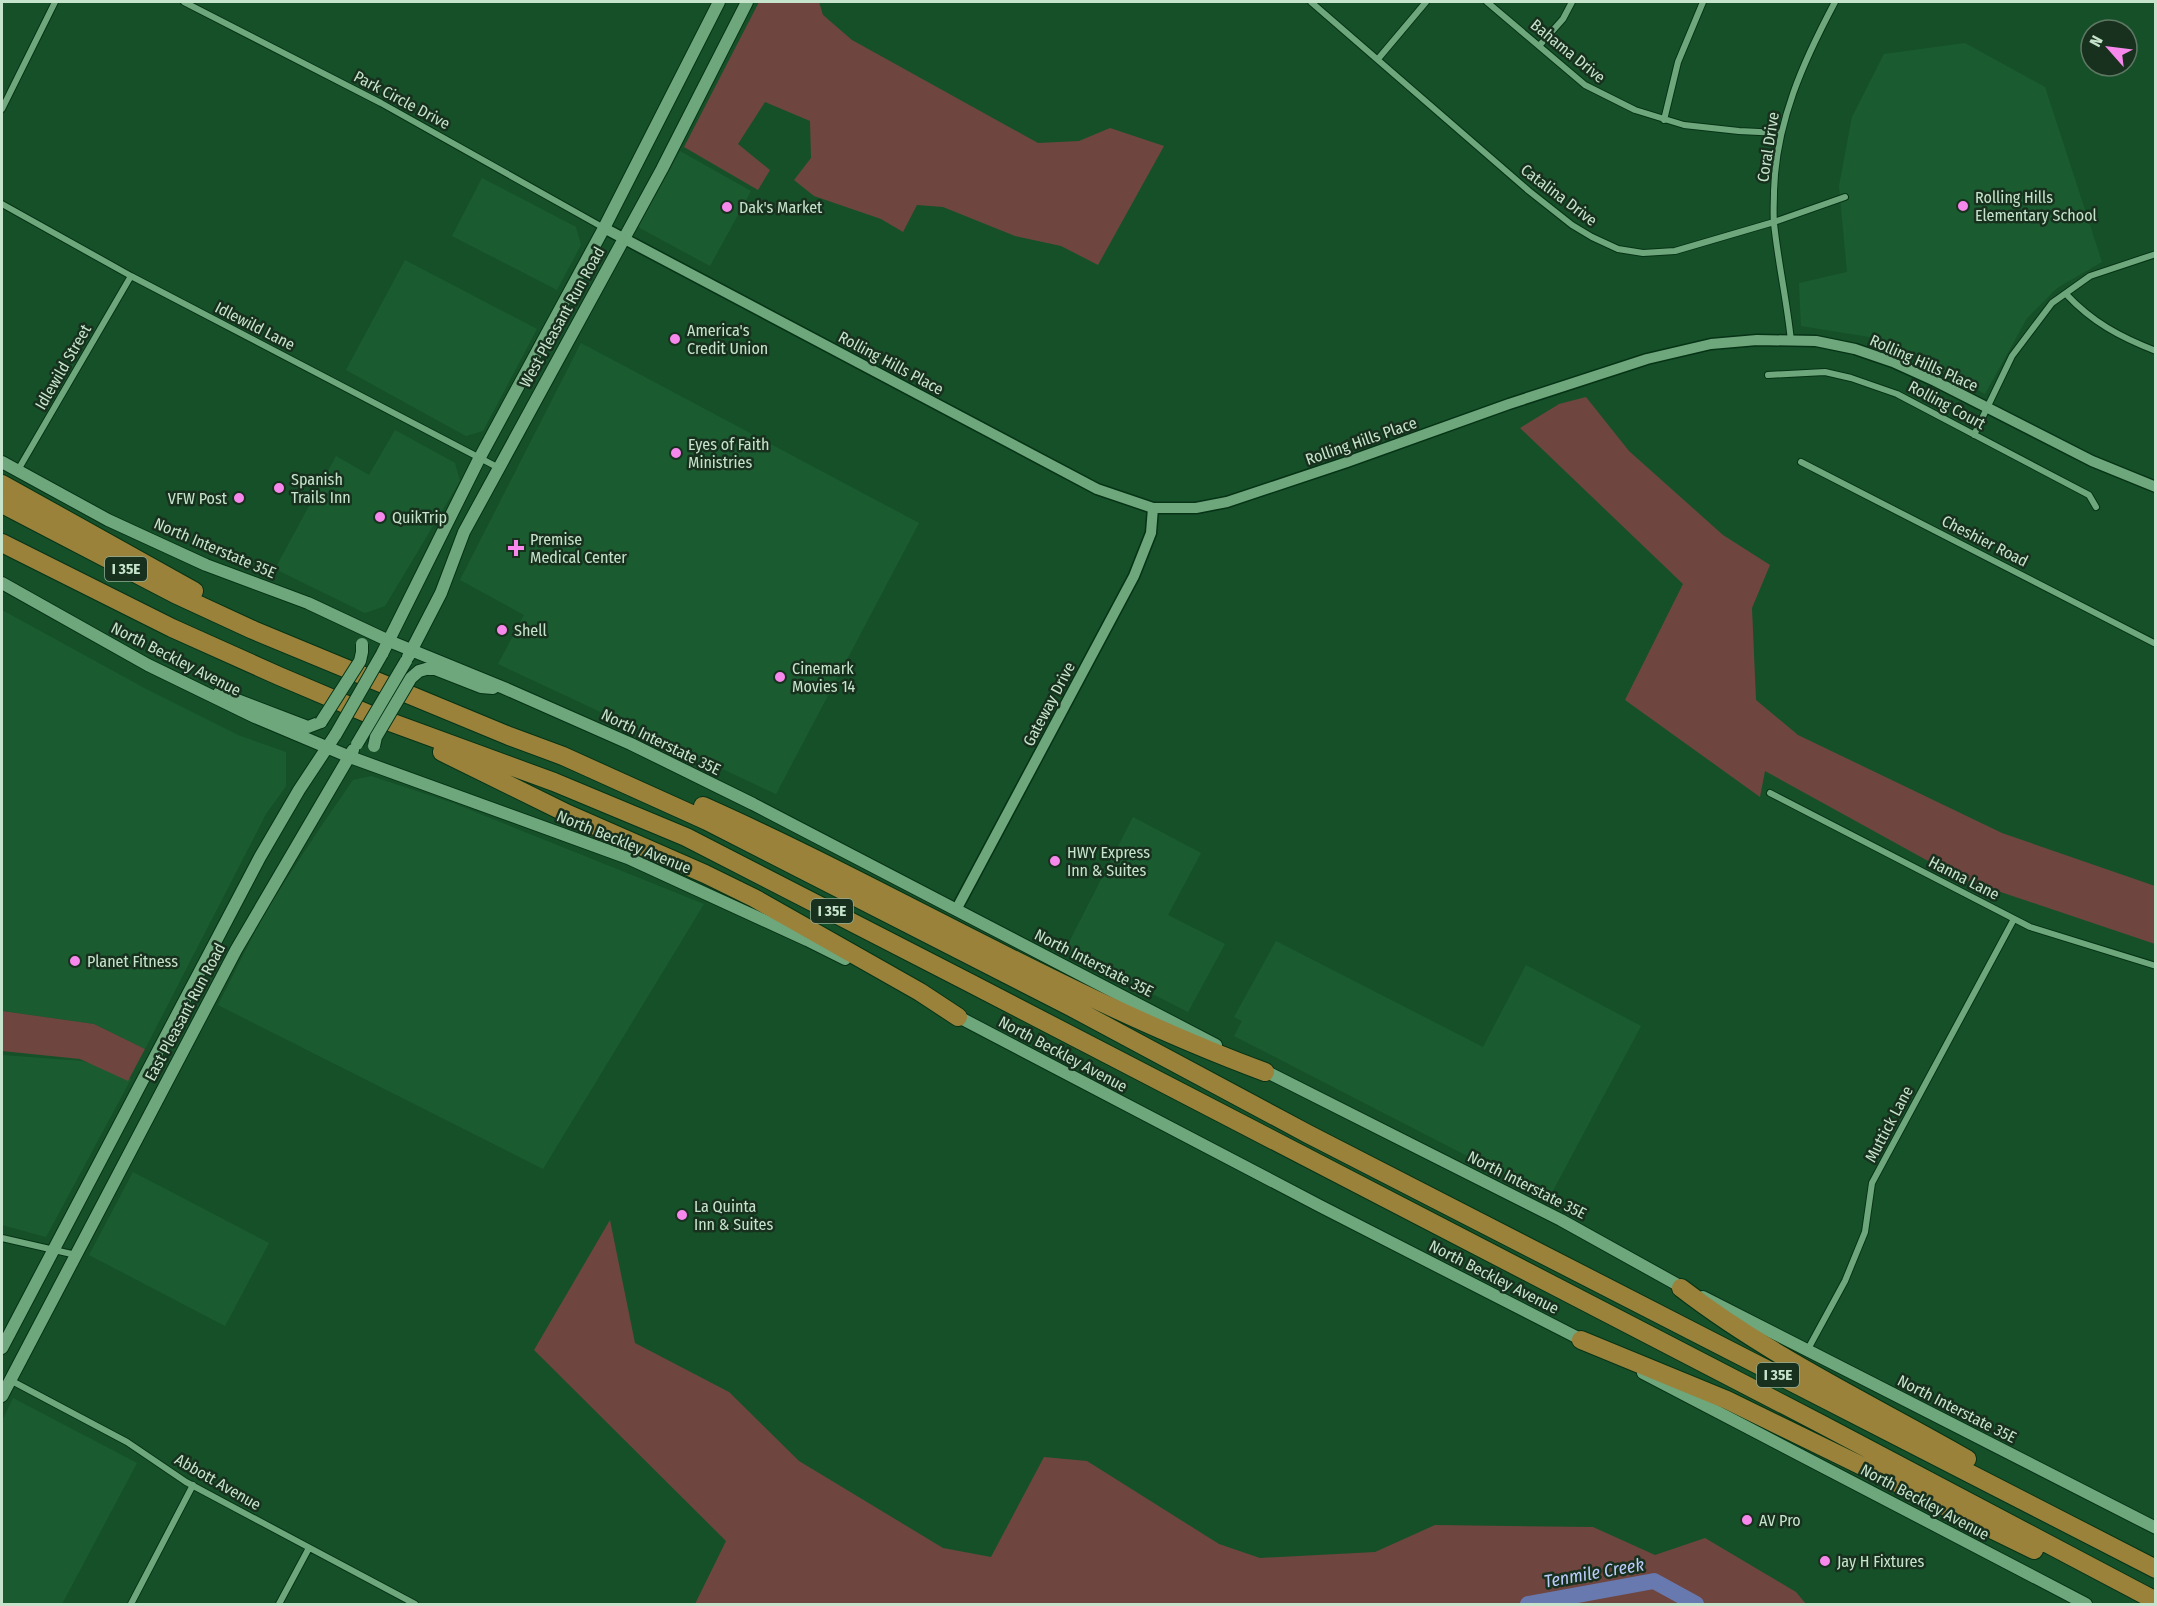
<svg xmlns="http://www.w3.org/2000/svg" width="2157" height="1606" font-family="'Fira Sans Condensed',sans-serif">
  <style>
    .built { fill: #1a5c30 }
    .green { fill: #6e463f }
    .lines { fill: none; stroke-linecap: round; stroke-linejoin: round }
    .river { stroke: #6879af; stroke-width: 16 }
    .minor-casing { stroke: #063316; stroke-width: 8 }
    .tertiary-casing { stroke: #063316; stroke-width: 13 }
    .secondary-casing { stroke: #063316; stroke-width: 14 }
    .motorway-casing { stroke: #063316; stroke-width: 20 }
    .minor { stroke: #6ea77b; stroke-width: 6 }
    .tertiary { stroke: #6ea77b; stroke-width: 10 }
    .secondary { stroke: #6ea77b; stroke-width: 12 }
    .motorway { stroke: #9a823b; stroke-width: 18 }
    .secondary-bridge-casing { stroke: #063316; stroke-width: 14; stroke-linecap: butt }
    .secondary-bridge { stroke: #6ea77b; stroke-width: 12 }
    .poi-dot { fill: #f788ec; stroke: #18301e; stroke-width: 2 }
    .labels { text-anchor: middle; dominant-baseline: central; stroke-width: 5; stroke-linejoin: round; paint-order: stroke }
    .shield { fill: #18301e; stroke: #92ad97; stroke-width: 1.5 }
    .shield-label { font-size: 15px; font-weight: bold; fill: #c6e3cb }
    .street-label { font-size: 16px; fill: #c6e3cb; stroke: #18301e }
    .poi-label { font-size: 16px; fill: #c6e3cb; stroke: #18301e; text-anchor: start }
    .water-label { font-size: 18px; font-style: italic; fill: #bcccfc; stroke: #18301e }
  </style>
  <rect width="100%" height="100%" fill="#165029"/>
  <!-- built -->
  <path class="built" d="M1965 43 2045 87 2102 262 2057 288 2027 318 1985 394 1882 339 1801 326 1799 283 1847 272 1839 186 1852 117 1884 54Z
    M680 151 751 191 710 266 638 227Z
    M482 178 576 227 581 245 557 290 452 236Z
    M405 260 537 329 483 431 466 436 346 370Z
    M581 343 919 523 776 794 498 664 524 615 460 580Z
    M395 430 455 463 460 481 385 606 365 613 275 569 336 456 369 475Z
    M2 610 148 690 238 735 286 752V786L266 814 145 1049 94 1024 2 1011Z
    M371 776 453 803 704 904 543 1169 218 1005 265 912 320 828 353 780Z
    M1133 817 1201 853 1168 915 1225 944 1188 1012 1065 950Z
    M1276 941 1483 1047 1526 965 1641 1026 1549 1198 1234 1036 1242 1021 1234 1017Z
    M2 1055 82 1061 107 1068 131 1079 46 1237 2 1225Z
    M133 1172 269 1243 225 1326 89 1255Z
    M13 1398 137 1463 62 1604H2V1421Z"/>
  <!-- green -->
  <path class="green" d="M759 2H819L823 15 852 40 1038 143 1079 141 1110 128 1164 146 1098 265 1061 246 1015 236 943 207 917 205 903 232 881 219 814 196 794 180 811 158 810 121 765 102 738 144 770 170 758 190 684 147Z
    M1586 397 1629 451 1723 535 1770 565 1752 608 1756 700 1798 735 2002 833 2155 886V944L1959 878 1765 771 1760 797 1625 700 1683 584 1520 428 1559 404Z
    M2 1011 94 1024 145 1049 128 1081 80 1059 2 1051Z
    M610 1220 635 1343 729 1392 799 1461 943 1548 991 1557 1044 1457 1087 1461 1219 1544 1260 1558 1375 1552 1435 1525 1593 1527 1655 1555 1705 1538 1796 1592 1806 1604H695L726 1541 534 1350Z"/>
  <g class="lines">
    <!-- river -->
    <path class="river" d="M1528 1604 1654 1581 1696 1604"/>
    <!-- minor casing -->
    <g class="minor-casing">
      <path id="minor" d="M184 2 381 103 604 228
        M1311 2 1529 191 1572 225 1592 237 1618 249 1643 253 1675 251 1774 222 1845 197
        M1487 2 1585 85 1635 110 1684 125 1739 131 1781 133
        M1539 46 1563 19 1572 2
        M1378 59 1426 2
        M2 109 55 2
        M1664 120 1678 62 1703 2
        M2 204 131 276 499 468
        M2066 294C2092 322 2120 337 2156 351
        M1791 341C1787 301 1778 263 1774 223 1773 213 1774 202 1774 191 1776 122 1803 62 1835 2
        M1768 375 1825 372 1851 378 1897 394 2089 495 2096 507
        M1974 435 2012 356 2052 303 2090 276 2156 254
        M1801 462 2156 644
        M18 470 131 276
        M1770 793 2030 927 2156 966
        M2 1238 76 1255
        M1808 1349 1845 1281 1865 1232 1872 1183 2014 919
        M10 1380 127 1442 186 1482 415 1604
        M131 1604 193 1485
        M279 1604 309 1548"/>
    </g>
    <!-- tertiary casing -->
    <g class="tertiary-casing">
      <path id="tertiary" d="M604 228 1097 489 1153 508H1196L1227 502 1347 462 1509 404 1647 359 1711 344 1757 340 1816 341 1855 349 1893 362 1935 381 2092 461 2156 487
        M956 910 1134 576 1151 533 1153 508"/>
    </g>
    <!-- secondary casing -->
    <g class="secondary-casing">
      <path id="secondary" d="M2 462 108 520 206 565 308 603 389 641 504 688 631 744 753 804 1216 1045
        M2 583 148 665 255 717 350 757 628 858 807 940 845 959
        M382 654 479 459 604 228 719 2
        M408 657 441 593 464 532 662 169 747 2
        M426 669H435L481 687 493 688
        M219 693 308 727 321 722
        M951 1013 1320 1206 1586 1342
        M1261 1069 1561 1220 1687 1290
        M1703 1297 2156 1528
        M2 1348 260 857 299 790 336 734
        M1643 1373 2086 1604
        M2 1396 236 950 353 750"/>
    </g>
    <!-- motorway casing -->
    <g class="motorway-casing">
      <path id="motorway" d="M2 484 194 591
        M2 504 175 594 253 630 509 736 563 756 707 821 1071 1007 1308 1134 2156 1569
        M2 543 172 628 279 676 371 715 554 782 686 837 970 983 1821 1424 2156 1601
        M442 752 568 814 705 874 754 898 920 992 958 1017
        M703 806C892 890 1070 1000 1265 1072
        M1681 1288C1769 1356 1871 1404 1967 1459
        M1581 1340 1727 1400 2034 1550"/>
    </g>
    <!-- minor -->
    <use href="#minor" class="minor"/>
    <!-- tertiary -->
    <use href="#tertiary" class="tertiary"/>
    <!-- secondary -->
    <use href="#secondary" class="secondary"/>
    <!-- motorway -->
    <use href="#motorway" class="motorway"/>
    <!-- secondary-bridge casing -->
    <g class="secondary-bridge-casing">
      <path id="secondary-bridge" d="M321 722 360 661 362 652V644
        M336 734 382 654
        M357 744 406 661
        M374 746 376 737 411 678 419 671 426 669"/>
    </g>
    <!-- secondary-bridge -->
    <use href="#secondary-bridge" class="secondary-bridge"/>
  </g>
  <!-- markers -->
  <g class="poi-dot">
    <circle cx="1963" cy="206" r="6"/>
    <circle cx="727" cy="207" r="6"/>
    <circle cx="675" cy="339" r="6"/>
    <circle cx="676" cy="453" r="6"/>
    <circle cx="279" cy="488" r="6"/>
    <circle cx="239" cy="498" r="6"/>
    <circle cx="380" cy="517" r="6"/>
    <path d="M513 539h6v6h6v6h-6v6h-6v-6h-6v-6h6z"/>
    <circle cx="502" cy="630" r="6"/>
    <circle cx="780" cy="677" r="6"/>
    <circle cx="1055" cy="861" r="6"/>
    <circle cx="75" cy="961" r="6"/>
    <circle cx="682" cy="1215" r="6"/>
    <circle cx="1747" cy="1520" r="6"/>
    <circle cx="1825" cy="1561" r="6"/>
  </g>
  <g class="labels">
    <!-- shield labels -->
    <g class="shield">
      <rect x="105" y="557" width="42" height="24" rx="4.5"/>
      <rect x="811" y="899" width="42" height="24" rx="4.5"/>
      <rect x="1757" y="1363" width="42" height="24" rx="4.5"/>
    </g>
    <g class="shield-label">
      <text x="126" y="569">I 35E</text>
      <text x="832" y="911">I 35E</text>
      <text x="1778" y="1375">I 35E</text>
    </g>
    <!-- street labels -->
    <g class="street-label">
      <text transform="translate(1568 51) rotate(39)">Bahama Drive</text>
      <text transform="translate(402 100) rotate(28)">Park Circle Drive</text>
      <text transform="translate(1768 147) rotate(-81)">Coral Drive</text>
      <text transform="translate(1559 195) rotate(37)">Catalina Drive</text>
      <text transform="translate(562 317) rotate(-61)">West Pleasant Run Road</text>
      <text transform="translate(255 326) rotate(27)">Idlewild Lane</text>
      <text transform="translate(891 363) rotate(28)">Rolling Hills Place</text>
      <text transform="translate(1924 363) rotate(24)">Rolling Hills Place</text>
      <text transform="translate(63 367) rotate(-60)">Idlewild Street</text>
      <text transform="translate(1947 405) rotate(28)">Rolling Court</text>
      <text transform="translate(1361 441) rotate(-19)">Rolling Hills Place</text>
      <text transform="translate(1985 541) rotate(27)">Cheshier Road</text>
      <text transform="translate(215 548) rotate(23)">North Interstate 35E</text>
      <text transform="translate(176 659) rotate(27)">North Beckley Avenue</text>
      <text transform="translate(1049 704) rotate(-62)">Gateway Drive</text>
      <text transform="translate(661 742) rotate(26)">North Interstate 35E</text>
      <text transform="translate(624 842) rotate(22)">North Beckley Avenue</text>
      <text transform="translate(1964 878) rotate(27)">Hanna Lane</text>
      <text transform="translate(1094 963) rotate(27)">North Interstate 35E</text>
      <text transform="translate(185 1012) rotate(-62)">East Pleasant Run Road</text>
      <text transform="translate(1063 1054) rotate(28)">North Beckley Avenue</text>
      <text transform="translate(1889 1124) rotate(-62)">Muttick Lane</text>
      <text transform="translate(1527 1185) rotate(27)">North Interstate 35E</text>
      <text transform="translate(1494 1277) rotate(27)">North Beckley Avenue</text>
      <text transform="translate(1957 1409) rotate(27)">North Interstate 35E</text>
      <text transform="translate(218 1482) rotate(30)">Abbott Avenue</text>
      <text transform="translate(1925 1502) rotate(28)">North Beckley Avenue</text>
    </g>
    <!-- poi labels -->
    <g class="poi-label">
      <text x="1975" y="197">Rolling Hills<tspan x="1975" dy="18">Elementary School</tspan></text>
      <text x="739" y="207">Dak's Market</text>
      <text x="687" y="330">America's<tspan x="687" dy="18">Credit Union</tspan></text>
      <text x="688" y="444">Eyes of Faith<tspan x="688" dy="18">Ministries</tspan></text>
      <text x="291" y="479">Spanish<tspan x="291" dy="18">Trails Inn</tspan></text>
      <text x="227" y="498" text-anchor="end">VFW Post</text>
      <text x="392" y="517">QuikTrip</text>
      <text x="530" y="539">Premise<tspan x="530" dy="18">Medical Center</tspan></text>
      <text x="514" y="630">Shell</text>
      <text x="792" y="668">Cinemark<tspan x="792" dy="18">Movies 14</tspan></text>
      <text x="1067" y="852">HWY Express<tspan x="1067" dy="18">Inn &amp; Suites</tspan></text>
      <text x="87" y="961">Planet Fitness</text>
      <text x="694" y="1206">La Quinta<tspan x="694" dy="18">Inn &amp; Suites</tspan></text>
      <text x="1759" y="1520">AV Pro</text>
      <text x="1837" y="1561">Jay H Fixtures</text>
    </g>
    <!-- water labels -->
    <g class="water-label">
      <text transform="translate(1594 1573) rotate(-10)">Tenmile Creek</text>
    </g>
  </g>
  <!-- border -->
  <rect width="2157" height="1606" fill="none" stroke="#c6e3cb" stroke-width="6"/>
  <!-- north arrow -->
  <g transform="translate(2109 48) rotate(298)"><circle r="28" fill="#18301e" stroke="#5e7863" stroke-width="1.5"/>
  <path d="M0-4.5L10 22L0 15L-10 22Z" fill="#f788ec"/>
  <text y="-9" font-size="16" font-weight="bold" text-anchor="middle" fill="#c6e3cb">N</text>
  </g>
</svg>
